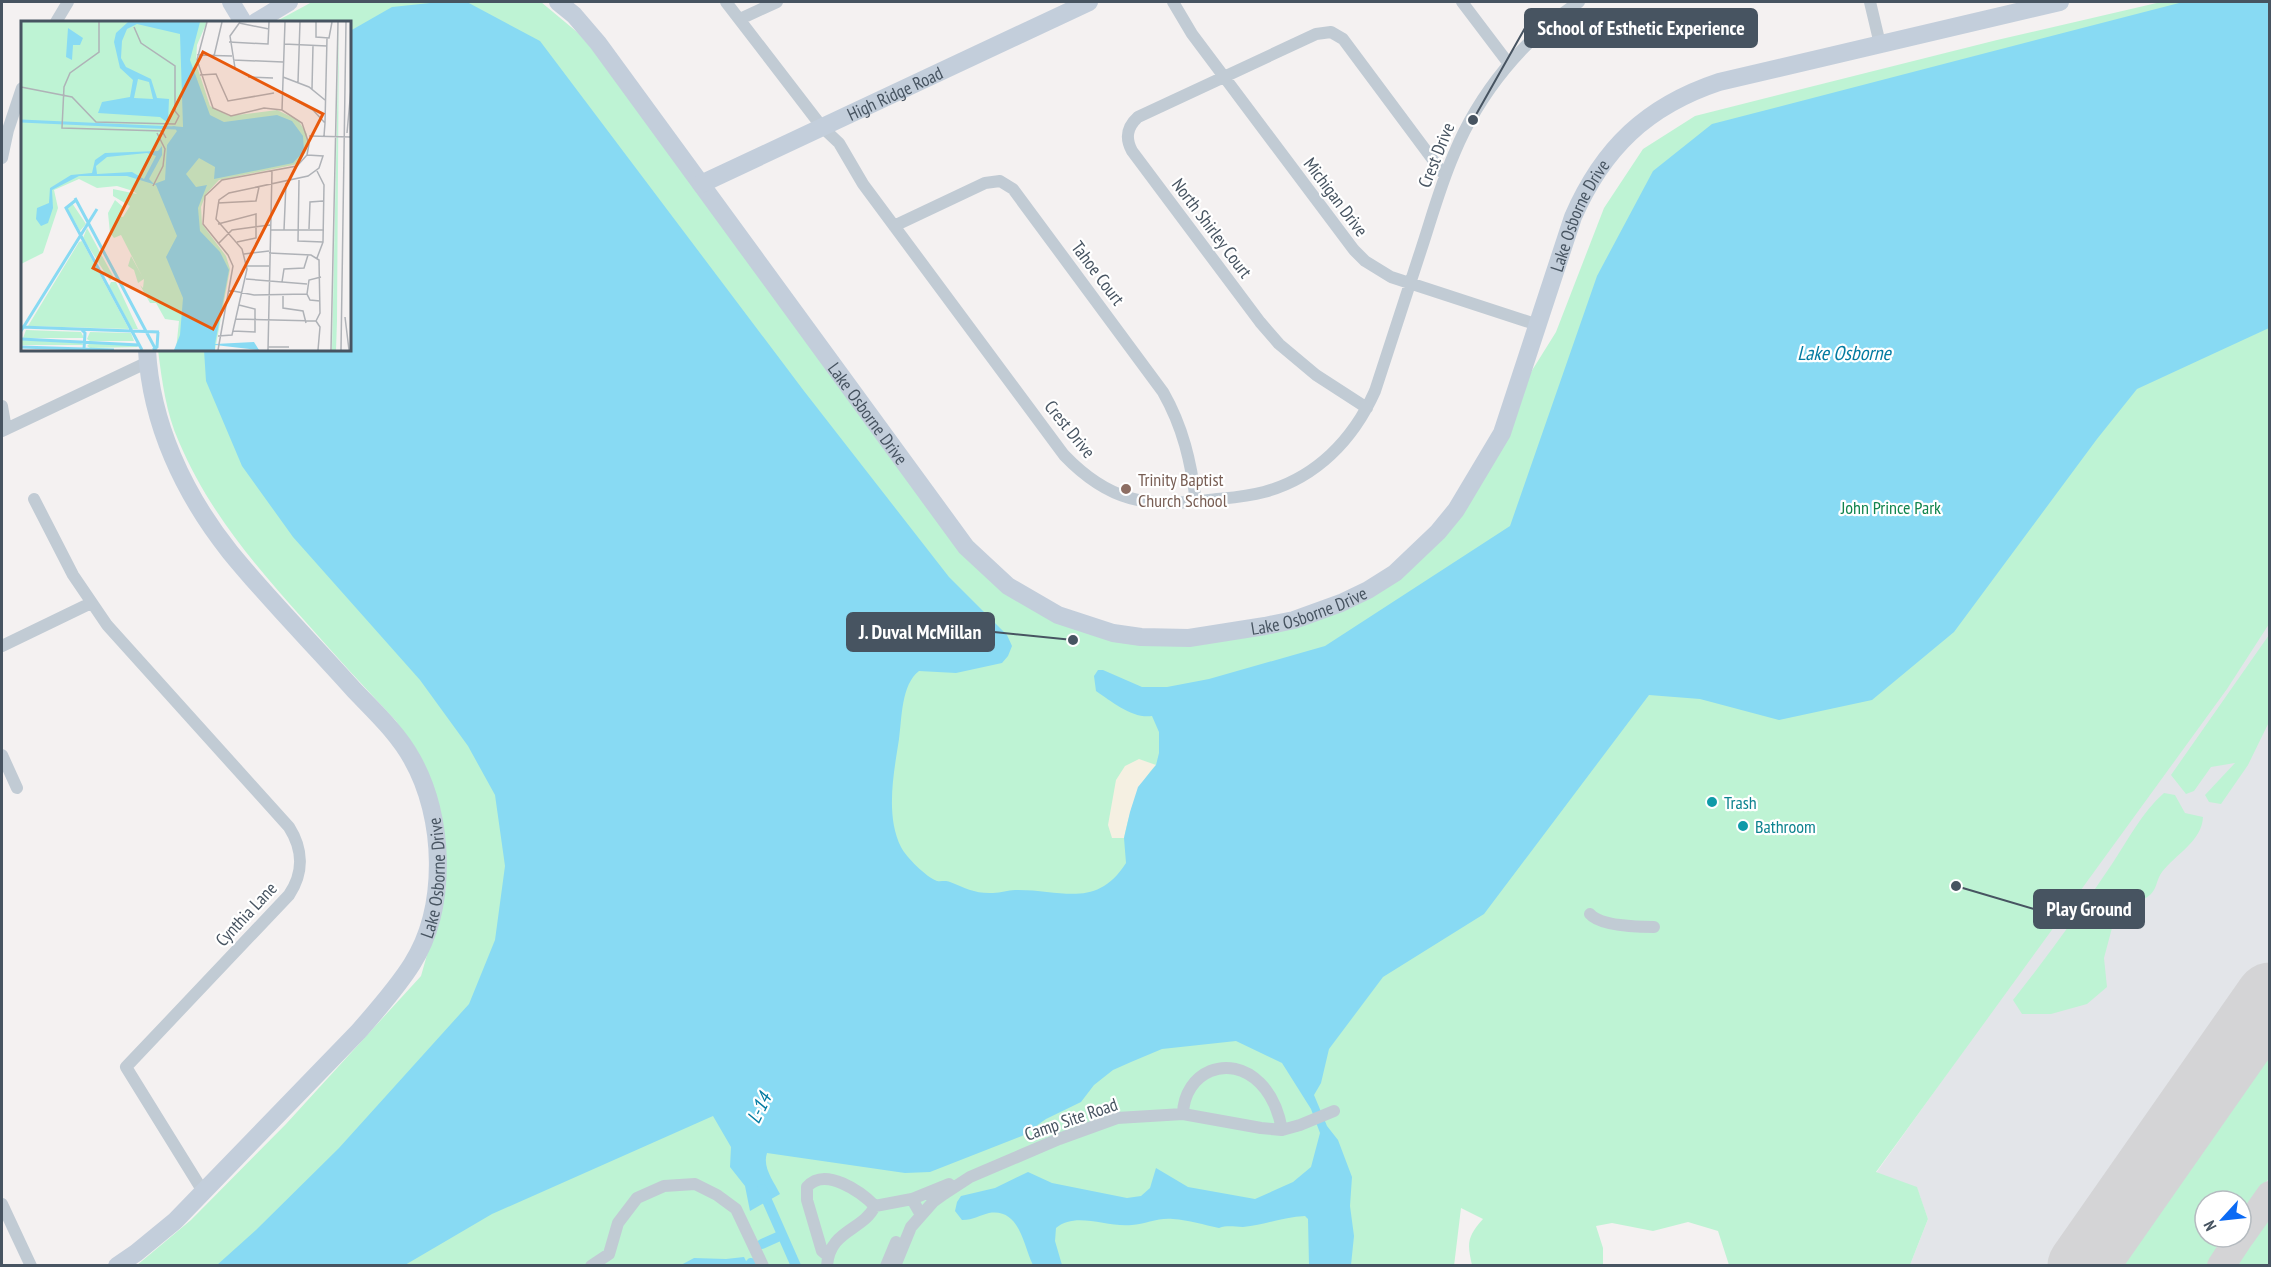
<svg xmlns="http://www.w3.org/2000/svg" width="2271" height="1267" font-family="'PT Sans Narrow',sans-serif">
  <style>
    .airport { fill: #e3e5e9; fill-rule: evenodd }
    .green { fill: #bef3d4 }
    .sand { fill: #f5f0e2 }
    .water { fill: #88daf3 }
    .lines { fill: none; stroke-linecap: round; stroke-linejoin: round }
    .canal { stroke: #88daf3; stroke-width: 10 }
    .taxiway { stroke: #d4d4d6; stroke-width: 28 }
    .runway { stroke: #d4d4d6; stroke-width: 69 }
    .street { stroke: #c1cbd4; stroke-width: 12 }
    .secondary { stroke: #c3cedb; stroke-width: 18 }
    .education-dot { fill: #8d6e63; stroke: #fff; stroke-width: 2 }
    .culture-dot { fill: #0f9aa8; stroke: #fff; stroke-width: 2 }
    .labels { text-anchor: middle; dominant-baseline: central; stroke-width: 4.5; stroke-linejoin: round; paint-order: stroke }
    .street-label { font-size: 18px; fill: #475461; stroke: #fff }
    .education-label { font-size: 18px; fill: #785e54; stroke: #fff; text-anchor: start }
    .park-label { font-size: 18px; fill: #10844d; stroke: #fff }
    .culture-label { font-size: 18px; fill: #0d838f; stroke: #fff; text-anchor: start }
    .water-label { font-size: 20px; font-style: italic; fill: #037ba1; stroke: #fff }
    .inset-river { fill: none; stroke: #88daf3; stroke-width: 3 }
    .inset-road { fill: none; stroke: #afb2b7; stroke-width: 1.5 }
    .view { fill: #e8590c; fill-opacity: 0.15; stroke: #e8590c; stroke-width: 3 }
    .inset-edge { fill: none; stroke: #475461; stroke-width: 3 }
    .leader { fill: none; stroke: #475461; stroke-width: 2 }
    .callout-dot { fill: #475461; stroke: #fff; stroke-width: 2 }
    .callout { fill: #475461; stroke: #475461; stroke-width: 2 }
    .callout-label { font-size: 20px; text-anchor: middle; font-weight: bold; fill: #fff }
  </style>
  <rect width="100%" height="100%" fill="#f4f1f1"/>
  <!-- airport -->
  <path class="airport" d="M2269 623V1265H1910L1928 1219 1917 1188 1876 1173ZM2205 1201H2241V1237H2205Z"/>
  <!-- green -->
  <path class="green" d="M312 2H541L577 32 598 55 898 463 1045 617 1175 641 1303 623 1436 541 1516 396 1556 332 1604 208 1643 149 1695 116 1997 40 2161 2H2269V624L2227 689 1876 1172 1917 1187 1928 1219 1910 1265H1729L1718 1231 1688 1222 1653 1231 1612 1223 1596 1226 1603 1248V1265H1472C1467 1243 1467 1237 1483 1219L1461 1208 1454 1266H136L191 1220 286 1124 421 976 446 888 445 848 411 744 396 721C365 688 334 654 304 620 254 564 209 512 179 442 166 413 162 381 158 350H350V22H275Z
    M2269 635V722L2248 765 2221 804 2209 802 2205 795 2235 763 2211 767 2194 791 2186 794 2171 775Z
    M2164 793 2175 795 2185 813 2203 817C2202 841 2176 854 2162 872 2157 878 2157 888 2151 894 2143 902 2128 906 2117 909L2104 958 2107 987 2087 1004 2051 1014H2022L2013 1000C2048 956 2081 910 2112 864 2128 840 2142 812 2164 793Z
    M2269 1060V1178L2241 1218V1201H2205V1237H2228L2208 1265H2115L2256 1062Z
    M2269 1213V1265H2232Z"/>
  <!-- sand -->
  <path class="sand" d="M1139 759 1156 765C1137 785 1130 811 1124 838H1112L1108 825 1116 780 1125 766Z"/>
  <!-- water -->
  <path class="water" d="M440 2H467L540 41 804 391 949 577 1007 635 1012 646 1008 656 1002 663 956 673 919 671C901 685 902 718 899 739 894 772 885 815 901 847 906 857 926 877 937 881 941 882 945 880 950 882 965 888 976 894 993 893 1001 893 1008 890 1015 890 1061 889 1096 910 1126 863L1124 838 1130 812 1138 787 1156 765 1159 753V732L1152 716C1133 719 1112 702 1096 691L1094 676 1098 670H1103L1142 687H1167L1209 679 1325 646 1510 526 1597 276 1653 171 1712 124 2183 2H2269V328L2137 389 2097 439 1954 632 1872 700 1779 720 1700 699 1649 695 1484 914 1383 977 1329 1049 1321 1083 1314 1095 1327 1126 1338 1140 1352 1177 1350 1206 1354 1236 1351 1265H1309L1308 1219 1305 1216C1283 1217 1264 1225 1243 1227 1234 1227 1228 1225 1219 1228 1204 1225 1189 1220 1173 1219 1160 1217 1145 1224 1132 1225 1107 1228 1076 1211 1056 1228L1055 1241 1062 1265H1033C1023 1245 1020 1208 989 1213 980 1215 974 1220 962 1220L955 1211 957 1202 961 1196 995 1188 1028 1172 1052 1183 1127 1198 1141 1196 1150 1188 1156 1168 1188 1187 1255 1199 1293 1182 1311 1167 1320 1133 1311 1109 1282 1063 1236 1041 1162 1049 1131 1062 1113 1070 1094 1085 1081 1102 1046 1119 1022 1136 930 1172 905 1173 767 1153C762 1167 774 1182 780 1194L750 1211 745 1186 730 1167 731 1147 713 1116 492 1214 405 1265H217L256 1230 339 1148 469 1004 495 940 505 866 495 795 468 746 420 680 293 537 242 466 206 381 204 350H350V31L392 7Z
    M744 1257 748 1265H681L694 1258 726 1259Z"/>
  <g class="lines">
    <!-- canal -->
    <path class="canal" d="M762 1189 796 1266
      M762 1244 782 1235
      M749 1266 751 1263"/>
    <!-- taxiway -->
    <path class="taxiway" d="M2251 1024 2270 1036
      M2241 1236 2270 1195
      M2221 1266 2240 1237"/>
    <!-- runway -->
    <path class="runway" d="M2082 1266 2270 997"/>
    <!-- street -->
    <path class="street" d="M726 2 822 127 839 143 863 184 1064 455C1109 502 1147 508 1209 500 1227 498 1246 497 1264 492 1316 478 1353 440 1375 391 1390 345 1405 299 1420 253 1431 220 1440 186 1454 154 1479 93 1524 38 1579 2
      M1173 2 1192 34 1354 250 1365 261 1391 277 1538 325
      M1462 2 1509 64
      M1870 2 1880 44
      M740 19 777 2
      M56 22 68 2
      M2 158 8 130 22 88
      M894 226 985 183 1000 181 1013 189 1163 392C1183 427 1191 462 1196 502
      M2 406 6 429
      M1367 408 1316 375 1279 344 1260 322 1132 151C1125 138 1127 127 1138 117L1316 34 1331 32 1343 39 1445 176
      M2 431 148 362
      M34 499 73 575 107 625 289 827C303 849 304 873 289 895L126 1067 204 1193
      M2 646 91 603
      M2 755 17 788
      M1590 914C1600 926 1638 927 1654 927
      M1183 1114C1184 1072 1229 1052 1260 1083 1272 1095 1279 1113 1282 1130
      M912 1199 949 1184
      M2 1204 31 1266
      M828 1256 822 1251 807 1200V1187C825 1166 861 1192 875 1206L912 1199 921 1215
      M591 1266 609 1254 618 1223 637 1198 664 1186 695 1184 717 1195 736 1209 763 1266
      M827 1266C829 1230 863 1231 875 1206
      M886 1266 896 1242
      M895 1266 911 1227 933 1202 944 1194 970 1177 1059 1139 1117 1118 1183 1114 1261 1128 1282 1130 1300 1125 1334 1111"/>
    <!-- secondary -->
    <g class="secondary">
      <path d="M231 2 243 22"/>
      <path id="s1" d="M558 2 574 15 598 43 966 547 1008 586 1058 615 1113 633 1141 637 1189 638 1265 626 1294 620 1341 603 1368 590 1395 573 1438 532 1456 510 1502 433 1573 217C1603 148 1647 106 1719 82L2060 2"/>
      <path d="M256 22 289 2"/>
      <path id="s2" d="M701 184 1089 2"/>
      <path id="s3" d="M117 1266 136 1253 175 1221 359 1031C377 1010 397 988 412 964 448 907 445 817 412 759 398 733 374 711 354 690 313 644 269 600 230 552 184 494 151 424 147 350"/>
    </g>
  </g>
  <!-- markers -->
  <circle class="education-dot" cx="1126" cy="489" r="6"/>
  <g class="culture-dot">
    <circle cx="1712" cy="802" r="6"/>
    <circle cx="1743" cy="826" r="6"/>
  </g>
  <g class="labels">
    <!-- street labels -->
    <g class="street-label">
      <text stroke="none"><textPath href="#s2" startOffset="214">High Ridge Road</textPath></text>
      <text transform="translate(1436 155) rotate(-68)">Crest Drive</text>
      <text transform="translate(1336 197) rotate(53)">Michigan Drive</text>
      <text stroke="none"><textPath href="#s1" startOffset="1558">Lake Osborne Drive</textPath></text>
      <text transform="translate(1212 228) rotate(53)">North Shirley Court</text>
      <text transform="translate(1098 273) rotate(53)">Tahoe Court</text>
      <text stroke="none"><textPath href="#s1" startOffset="516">Lake Osborne Drive</textPath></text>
      <text transform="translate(1070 429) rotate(51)">Crest Drive</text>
      <text stroke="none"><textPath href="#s1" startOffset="1054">Lake Osborne Drive</textPath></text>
      <text stroke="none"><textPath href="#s3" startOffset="514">Lake Osborne Drive</textPath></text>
      <text transform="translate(246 914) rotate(-47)">Cynthia Lane</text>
      <text transform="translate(1071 1119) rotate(-19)">Camp Site Road</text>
    </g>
    <!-- education labels -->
    <g class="education-label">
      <text x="1138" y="479">Trinity Baptist<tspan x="1138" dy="21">Church School</tspan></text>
    </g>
    <!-- park labels -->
    <g class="park-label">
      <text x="1891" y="507">John Prince Park</text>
    </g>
    <!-- culture labels -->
    <g class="culture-label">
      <text x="1724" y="802">Trash</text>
      <text x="1755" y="826">Bathroom</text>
    </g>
    <!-- water labels -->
    <g class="water-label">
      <text x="1844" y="353">Lake Osborne</text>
      <text transform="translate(759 1108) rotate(-64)">L-14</text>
    </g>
  </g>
  <!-- overview -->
  <g transform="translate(21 21)">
    <rect width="330" height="330" fill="#f4f1f1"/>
    <path d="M0 1H186L176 24 175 42 189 85 208 95 256 89 277 99 286 113V129L277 143 198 159 185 173 180 186 181 203 205 235 209 248 194 329H155L158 300 144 298 135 282H129L119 264 122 267 123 258 117 262 113 249 107 245 110 235 121 255 100 214 93 217 89 212 87 192 94 179 102 186 98 195 102 196 109 185 92 175V168L116 173 112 170 96 165 76 167 58 158 33 169 37 187 22 232 0 243ZM318 1 316 300 315 329H311ZM51 182 65 203 59 210 46 187ZM66 207 92 255 89 260 62 217ZM61 220 108 308 7 305 58 221ZM90 261H95L117 308H111L88 265ZM5 309 60 311 63 317H2ZM69 311 110 312 113 320H69L66 318ZM0 319 60 322 63 324H0ZM69 322 114 324 117 326 69 327 66 325Z" fill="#bef3d4"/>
    <path d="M107 1H179L169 39 189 94 203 101 256 94 271 100 282 115 283 130 272 142 193 158 194 146 178 137 165 153 175 166 186 164 177 187 179 210 199 231 208 249 194 323 233 321 238 329 194 324V329H153L159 314 162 277 145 236 156 215 135 164 106 155H58L31 169 32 187 27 202 20 205 15 198 16 187 28 182 29 167 50 154 71 152 74 139 84 132 137 130 141 125V134L128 158 133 163 144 159 146 124 156 110 151 105 162 106 159 13 116 3 106 8 101 20 100 37 105 46 130 58 136 77 148 78 147 102 139 96 77 92 81 81 109 76 112 59 99 47 93 21 95 12ZM117 58 128 61 132 78 113 77ZM126 132 135 135 123 158 111 151 76 153 75 145 86 136ZM47 7 62 17 59 24H52L51 39 45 36Z" fill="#88daf3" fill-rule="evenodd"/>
    <path class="inset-river" d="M0 100 154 107M54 177 135 329M55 179 45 187 121 329M0 306 138 311M61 309 64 312 63 328M0 310 76 188M0 318 118 324M0 326 93 329M132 329 136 326 137 311"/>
    <path class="inset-road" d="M78 1V31L49 52 43 66 41 107 141 110 145 117M186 1 176 39 192 87 210 95 243 87 261 89 281 102 288 123 286 134 276 145 201 159 184 175 182 203 207 234 212 245 197 329M295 1V16L308 17 311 1M218 2 248 8M208 21 247 23 248 1M263 23 306 25M176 34 211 35M193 35 201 1M212 39 262 41M214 47 209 15 219 1M179 54 195 53 207 80 253 72M227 56 252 57M262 56 288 66 304 79M277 61 279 1M0 66 51 76 75 101 154 103 158 95 154 90V45L120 22 113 6M291 68 292 24M261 72 292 89 304 102 303 115M261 89 264 1M304 102 306 17M326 112 330 68M288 115 330 116M296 150 303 164 302 221 296 237M278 159 277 220 302 221M132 165 142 145 144 128 136 112M197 182 235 180 238 166M197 203 235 193V217L216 221M288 208 289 181 302 180M249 209H303M263 209 265 162M197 223 211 209 249 204M248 232 290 234 298 239 299 292 295 300M223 233 248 230M226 245H248M225 258 286 263M261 261 263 248 283 247 287 234M207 269 233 274 286 273M262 275V287L282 290 285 302M299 280 289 279 286 273 288 259 300 256M324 296 328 329M215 298 295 300M295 300 299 306 297 329M212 310 234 311V288L218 284M197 315 211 314 226 248 221 228 195 198 198 179 208 172 287 155 298 147 302 135 286 134M247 326H268M247 329 251 150M310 329 317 1M320 329 325 1"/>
    <path class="view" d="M182 31 302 93 192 308 72 247Z"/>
    <rect width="330" height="330" class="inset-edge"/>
  </g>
  <!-- callouts -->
  <path class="leader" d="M1473 120L1525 28M1073 640L994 632M1956 886L2034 909"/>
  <g class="callout-dot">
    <circle cx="1473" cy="120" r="6"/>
    <circle cx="1073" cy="640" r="6"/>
    <circle cx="1956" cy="886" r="6"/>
  </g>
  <g class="callout">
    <rect x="1525" y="9" width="232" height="38" rx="6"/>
    <rect x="847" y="613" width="147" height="38" rx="6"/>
    <rect x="2034" y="890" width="110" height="38" rx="6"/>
  </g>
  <g class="callout-label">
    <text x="1641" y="35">School of Esthetic Experience</text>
    <text x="920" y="639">J. Duval McMillan</text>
    <text x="2089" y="916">Play Ground</text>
  </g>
  <!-- border -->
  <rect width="2271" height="1267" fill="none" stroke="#475461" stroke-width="6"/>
  <!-- north arrow -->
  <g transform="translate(2223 1219) rotate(243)"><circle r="28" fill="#ffffff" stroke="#b5bbc0" stroke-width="1.5"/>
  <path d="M0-4.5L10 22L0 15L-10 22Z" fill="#0b6af4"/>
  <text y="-9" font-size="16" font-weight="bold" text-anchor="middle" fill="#475461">N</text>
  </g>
</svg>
